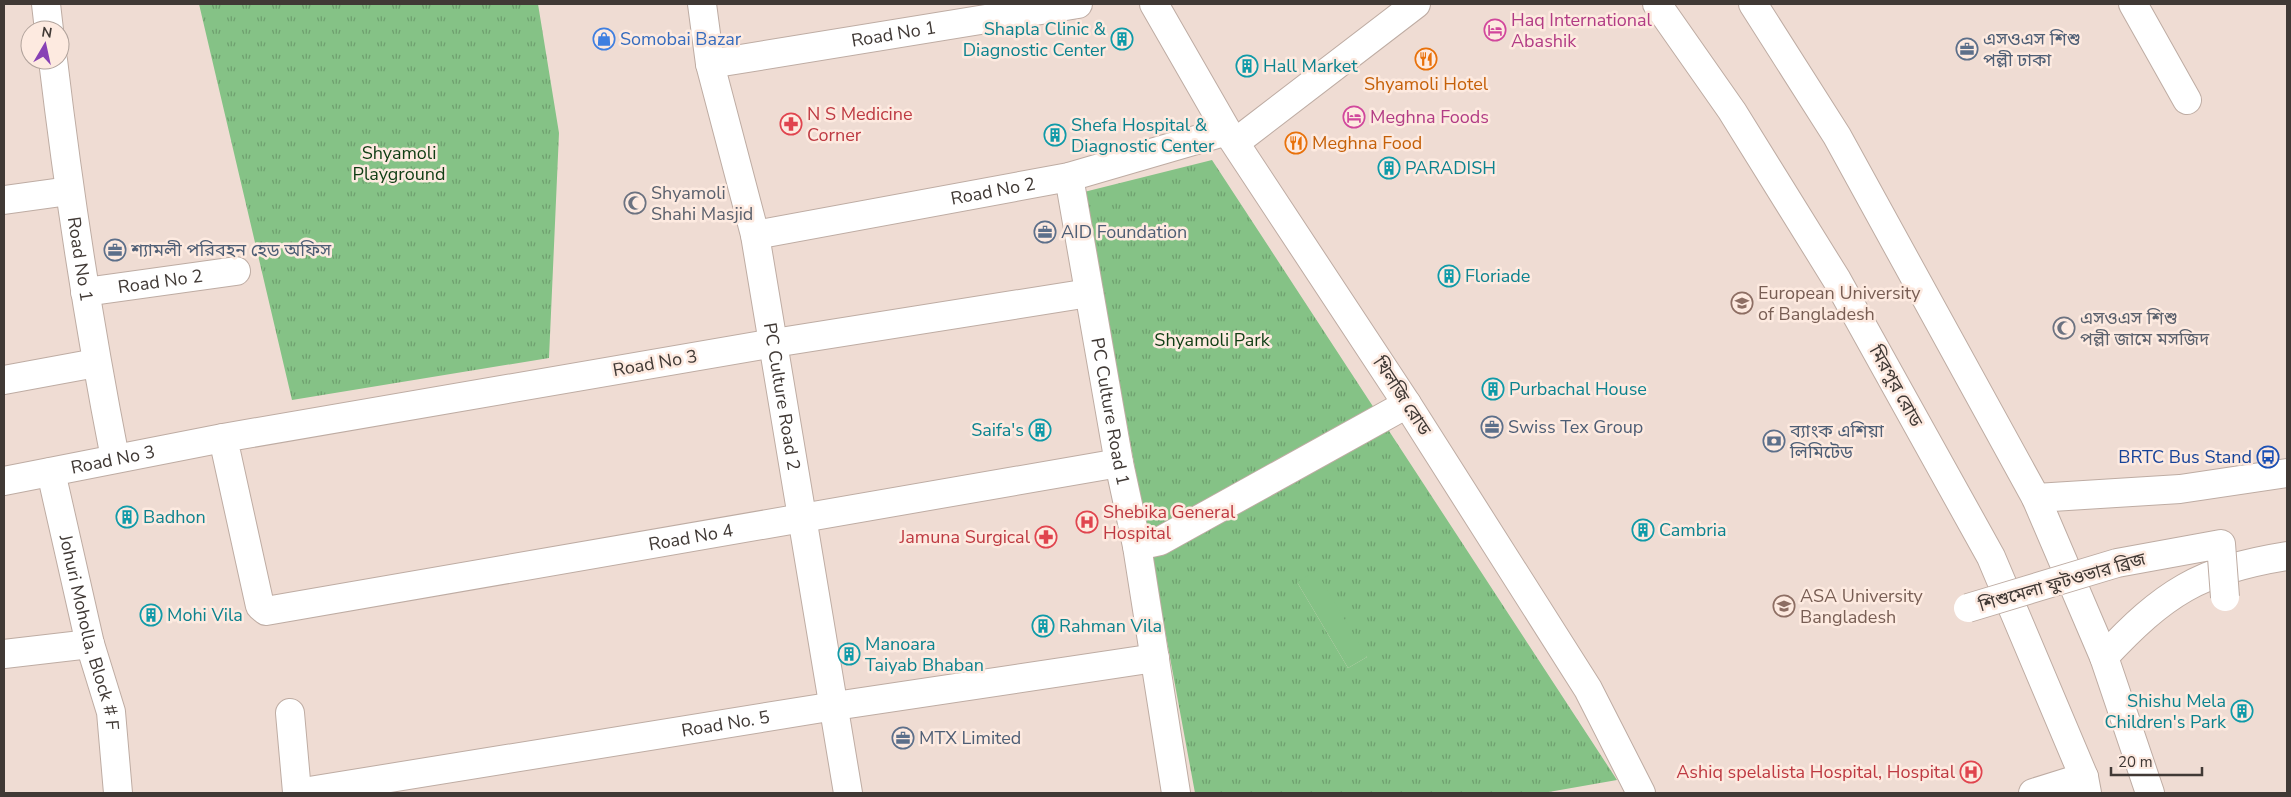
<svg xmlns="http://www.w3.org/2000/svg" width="2291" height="797" font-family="'Nunito Sans','Noto Sans Bengali',sans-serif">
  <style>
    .park { fill: url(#park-tufts); fill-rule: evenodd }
    .pitch { fill: #85c286 }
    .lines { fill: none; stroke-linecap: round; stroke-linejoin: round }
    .minor-casing { stroke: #beaca3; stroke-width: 30 }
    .major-casing { stroke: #beaca3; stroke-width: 30 }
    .highway-casing { stroke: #beaca3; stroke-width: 30 }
    .minor { stroke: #fff; stroke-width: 28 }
    .major { stroke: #fff; stroke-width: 28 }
    .highway { stroke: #fff; stroke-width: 28 }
    .minor-bridge-casing { stroke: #beaca3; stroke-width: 30; stroke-linecap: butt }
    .minor-bridge { stroke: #fff; stroke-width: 28 }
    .labels { text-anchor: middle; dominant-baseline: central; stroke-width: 5; stroke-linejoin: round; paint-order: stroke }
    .hotel-label { font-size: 18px; fill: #b23c85; stroke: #fdeae0; text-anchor: start }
    .culture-label { font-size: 18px; fill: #0d838f; stroke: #fdeae0; text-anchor: start }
    .street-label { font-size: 18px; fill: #403935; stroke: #fdeae0 }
    .shop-label { font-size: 18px; fill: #366cbe; stroke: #fdeae0; text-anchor: start }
    .service-label { font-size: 18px; fill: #4e5e75; stroke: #fdeae0; text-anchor: start }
    .food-label { font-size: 18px; fill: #c56008; stroke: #fdeae0 }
    .health-label { font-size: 18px; fill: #be3a42; stroke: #fdeae0; text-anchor: start }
    .park-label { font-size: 18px; fill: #0f3d13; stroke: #fdeae0 }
    .worship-label { font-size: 18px; fill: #5b616d; stroke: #fdeae0; text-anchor: start }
    .education-label { font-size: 18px; fill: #785e54; stroke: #fdeae0; text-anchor: start }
    .transit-label { font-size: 18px; fill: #164399; stroke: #fdeae0; text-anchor: end }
  </style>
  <defs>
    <pattern id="park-tufts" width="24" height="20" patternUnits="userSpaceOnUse" patternTransform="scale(1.25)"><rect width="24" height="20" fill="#85c286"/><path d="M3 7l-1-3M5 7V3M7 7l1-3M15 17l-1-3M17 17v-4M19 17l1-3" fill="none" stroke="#6e9f6e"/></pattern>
  </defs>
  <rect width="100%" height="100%" fill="#efdcd3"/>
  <!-- park -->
  <path class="park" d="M199 4H538L559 133 549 358 292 400Z
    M1212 160 1617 780 1543 793H1195L1084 192ZM1297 582 1367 657 1348 668Z"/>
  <!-- pitch -->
  <path class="pitch" d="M1316 571 1367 657 1348 668 1297 582Z"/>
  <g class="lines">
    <!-- minor casing -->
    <g class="minor-casing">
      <g id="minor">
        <path d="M46 4 49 30"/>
        <path id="s1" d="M702 4 710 64 755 235 848 793"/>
        <path d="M1154 4 1227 131 1407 404 1588 689 1641 793"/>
        <path d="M2133 4 2187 100"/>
        <path id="s2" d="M53 60C69 194 89 326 115 458"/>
        <path id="s3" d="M710 64 1078 4"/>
        <path d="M1236 142 1416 4"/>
        <path id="s4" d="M1069 177 1119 463 1137 546 1176 793"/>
        <path d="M4 200 69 191"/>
        <path id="s5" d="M755 235 1069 177 1227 131"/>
        <path id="s6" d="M85 292 236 271"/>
        <path id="s7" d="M1089 293 774 343 223 438 260 606 266 611 1119 463"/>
        <path d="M4 380 96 363"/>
        <path id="s8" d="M51 472 90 644 111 712 118 793"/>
        <path id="s9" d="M4 481 223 438"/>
        <path d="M1137 546 1160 541 1407 404"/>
        <path d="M4 654 90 644"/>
        <path d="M290 713 297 792"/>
        <path id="s10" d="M297 793 835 706 1155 658"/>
        <path d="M2033 793 2084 777"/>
      </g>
    </g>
    <!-- major casing -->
    <g class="major-casing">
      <path id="major" d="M2036 498 2180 489 2287 473
        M2104 657C2164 593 2199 570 2287 556"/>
    </g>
    <!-- highway casing -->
    <g class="highway-casing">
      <path id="highway" d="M1657 4 1732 111 1837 280 1991 557 2084 777 2087 793
        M1753 4 1837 136 2036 498 2104 657 2150 793"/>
    </g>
    <!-- minor -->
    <use href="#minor" class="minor"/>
    <!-- major -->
    <use href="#major" class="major"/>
    <!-- highway -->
    <use href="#highway" class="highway"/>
    <!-- minor-bridge casing -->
    <g class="minor-bridge-casing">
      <path id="minor-bridge" d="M1968 608 2117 563 2221 544 2225 597"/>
    </g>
    <!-- minor-bridge -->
    <use href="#minor-bridge" class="minor-bridge"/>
  </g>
  <!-- icons -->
  <defs>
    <g id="hotel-ring" transform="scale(1.125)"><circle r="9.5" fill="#fdeae0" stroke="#d1479c" stroke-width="1.5"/><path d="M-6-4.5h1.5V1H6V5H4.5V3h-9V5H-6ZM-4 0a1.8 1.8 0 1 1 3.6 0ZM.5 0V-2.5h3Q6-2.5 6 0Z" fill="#d1479c"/></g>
    <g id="shop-ring" transform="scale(1.125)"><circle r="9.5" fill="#fdeae0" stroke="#3f7fe0" stroke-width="1.5"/><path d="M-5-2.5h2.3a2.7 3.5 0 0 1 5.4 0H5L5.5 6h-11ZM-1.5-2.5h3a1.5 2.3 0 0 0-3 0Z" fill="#3f7fe0"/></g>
    <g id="building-ring" transform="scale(1.125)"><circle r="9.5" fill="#fdeae0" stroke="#0f9aa8" stroke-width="1.5"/><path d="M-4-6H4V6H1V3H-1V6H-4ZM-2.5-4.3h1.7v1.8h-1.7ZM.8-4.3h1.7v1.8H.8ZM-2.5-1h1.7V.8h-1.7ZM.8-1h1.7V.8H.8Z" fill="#0f9aa8"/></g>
    <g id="office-ring" transform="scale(1.125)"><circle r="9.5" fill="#fdeae0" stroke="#5c6f8a" stroke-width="1.5"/><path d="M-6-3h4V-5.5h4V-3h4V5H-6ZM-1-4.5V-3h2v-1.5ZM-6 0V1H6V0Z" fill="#5c6f8a"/></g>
    <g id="restaurant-ring" transform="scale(1.125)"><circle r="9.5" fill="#fdeae0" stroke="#e8710a" stroke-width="1.5"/><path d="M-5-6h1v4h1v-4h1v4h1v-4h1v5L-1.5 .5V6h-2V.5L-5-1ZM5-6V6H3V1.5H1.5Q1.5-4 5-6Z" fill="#e8710a"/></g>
    <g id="pharmacy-ring" transform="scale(1.125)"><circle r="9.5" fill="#fdeae0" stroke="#e0444e" stroke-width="1.5"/><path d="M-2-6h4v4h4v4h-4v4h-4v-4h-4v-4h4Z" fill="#e0444e"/></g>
    <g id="mosque-ring" transform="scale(1.125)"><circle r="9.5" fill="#fdeae0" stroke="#6b7280" stroke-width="1.5"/><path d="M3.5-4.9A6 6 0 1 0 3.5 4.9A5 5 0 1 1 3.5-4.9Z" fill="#6b7280"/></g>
    <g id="university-ring" transform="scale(1.125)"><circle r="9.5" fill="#fdeae0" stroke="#8d6e63" stroke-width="1.5"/><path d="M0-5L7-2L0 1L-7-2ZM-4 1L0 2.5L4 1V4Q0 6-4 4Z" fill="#8d6e63"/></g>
    <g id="bank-ring" transform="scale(1.125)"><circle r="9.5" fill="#fdeae0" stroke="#5c6f8a" stroke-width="1.5"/><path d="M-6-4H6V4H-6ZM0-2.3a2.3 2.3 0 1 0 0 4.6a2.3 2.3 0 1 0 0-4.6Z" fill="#5c6f8a"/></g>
    <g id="bus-ring" transform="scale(1.125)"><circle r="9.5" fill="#fdeae0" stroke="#1a4fb4" stroke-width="1.5"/><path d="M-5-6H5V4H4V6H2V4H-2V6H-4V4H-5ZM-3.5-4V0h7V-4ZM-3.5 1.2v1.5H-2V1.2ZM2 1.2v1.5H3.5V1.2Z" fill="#1a4fb4"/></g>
    <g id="hospital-ring" transform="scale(1.125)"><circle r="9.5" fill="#fdeae0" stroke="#e0444e" stroke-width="1.5"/><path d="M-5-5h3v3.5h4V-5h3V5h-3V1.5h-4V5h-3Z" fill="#e0444e"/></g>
  </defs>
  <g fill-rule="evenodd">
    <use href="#hotel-ring" x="1495" y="30"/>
    <use href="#shop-ring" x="604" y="39"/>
    <use href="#building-ring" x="1122" y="39"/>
    <use href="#office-ring" x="1967" y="49"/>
    <use href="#restaurant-ring" x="1426" y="59"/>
    <use href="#building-ring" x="1247" y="66"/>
    <use href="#hotel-ring" x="1354" y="117"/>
    <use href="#pharmacy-ring" x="791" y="124"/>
    <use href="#building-ring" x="1055" y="135"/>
    <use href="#restaurant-ring" x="1296" y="143"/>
    <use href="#building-ring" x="1389" y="168"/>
    <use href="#mosque-ring" x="635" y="203"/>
    <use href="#office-ring" x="1045" y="232"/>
    <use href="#office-ring" x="115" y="250"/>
    <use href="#building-ring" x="1449" y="276"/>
    <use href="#university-ring" x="1742" y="303"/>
    <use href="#mosque-ring" x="2064" y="328"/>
    <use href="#building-ring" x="1493" y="389"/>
    <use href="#office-ring" x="1492" y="427"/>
    <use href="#building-ring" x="1040" y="430"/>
    <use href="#bank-ring" x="1774" y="441"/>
    <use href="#bus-ring" x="2268" y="457"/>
    <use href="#building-ring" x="127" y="517"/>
    <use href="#hospital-ring" x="1087" y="522"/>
    <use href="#building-ring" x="1643" y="530"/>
    <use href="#pharmacy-ring" x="1046" y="537"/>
    <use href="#university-ring" x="1784" y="606"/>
    <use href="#building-ring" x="151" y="615"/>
    <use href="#building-ring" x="1043" y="626"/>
    <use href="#building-ring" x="849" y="654"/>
    <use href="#building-ring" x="2242" y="711"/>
    <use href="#office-ring" x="903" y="738"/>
    <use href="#hospital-ring" x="1971" y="772"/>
  </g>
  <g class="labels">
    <!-- hotel labels -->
    <g class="hotel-label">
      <text x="1511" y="20">Haq International<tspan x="1511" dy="21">Abashik</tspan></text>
      <text x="1370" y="117">Meghna Foods</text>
    </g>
    <!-- culture labels -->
    <g class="culture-label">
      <text x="1106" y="29" text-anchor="end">Shapla Clinic &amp;<tspan x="1106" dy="21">Diagnostic Center</tspan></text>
      <text x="1263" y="66">Hall Market</text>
      <text x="1071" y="125">Shefa Hospital &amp;<tspan x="1071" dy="21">Diagnostic Center</tspan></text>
      <text x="1405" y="168">PARADISH</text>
      <text x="1465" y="276">Floriade</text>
      <text x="1509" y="389">Purbachal House</text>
      <text x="1024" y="430" text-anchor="end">Saifa's</text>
      <text x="143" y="517">Badhon</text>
      <text x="1659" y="530">Cambria</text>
      <text x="167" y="615">Mohi Vila</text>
      <text x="1059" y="626">Rahman Vila</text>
      <text x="865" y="644">Manoara<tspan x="865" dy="21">Taiyab Bhaban</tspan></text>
      <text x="2226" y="701" text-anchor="end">Shishu Mela<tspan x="2226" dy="21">Children's Park</tspan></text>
    </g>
    <!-- street labels -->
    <g class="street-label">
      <text stroke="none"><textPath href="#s3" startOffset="186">Road No 1</textPath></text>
      <text stroke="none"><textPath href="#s5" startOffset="242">Road No 2</textPath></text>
      <text stroke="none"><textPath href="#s2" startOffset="201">Road No 1</textPath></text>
      <text stroke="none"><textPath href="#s6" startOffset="76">Road No 2</textPath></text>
      <text transform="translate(655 363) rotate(-10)">Road No 3</text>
      <text transform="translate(1896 386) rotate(61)">মিরপুর রোড</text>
      <text transform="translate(1402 396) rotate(57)">খিলজি রোড</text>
      <text stroke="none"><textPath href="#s1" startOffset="401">PC Culture Road 2</textPath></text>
      <text stroke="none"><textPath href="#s4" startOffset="238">PC Culture Road 1</textPath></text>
      <text stroke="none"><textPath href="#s9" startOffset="111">Road No 3</textPath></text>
      <text stroke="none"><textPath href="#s7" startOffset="1489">Road No 4</textPath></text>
      <text transform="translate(2062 582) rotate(-16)">শিশুমেলা ফুটওভার ব্রিজ</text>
      <text stroke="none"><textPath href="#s8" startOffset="165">Johuri Moholla, Block # F</textPath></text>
      <text stroke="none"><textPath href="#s10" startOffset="434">Road No. 5</textPath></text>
    </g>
    <!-- shop labels -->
    <g class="shop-label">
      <text x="620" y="39">Somobai Bazar</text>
    </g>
    <!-- service labels -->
    <g class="service-label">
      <text x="1983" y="39">এসওএস শিশু<tspan x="1983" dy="21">পল্লী ঢাকা</tspan></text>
      <text x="1061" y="232">AID Foundation</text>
      <text x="131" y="250">শ্যামলী পরিবহন হেড অফিস</text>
      <text x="1508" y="427">Swiss Tex Group</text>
      <text x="1790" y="431">ব্যাংক এশিয়া<tspan x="1790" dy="21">লিমিটেড</tspan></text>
      <text x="919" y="738">MTX Limited</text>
    </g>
    <!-- food labels -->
    <g class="food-label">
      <text x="1426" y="84">Shyamoli Hotel</text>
      <text x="1312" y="143" text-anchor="start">Meghna Food</text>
    </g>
    <!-- health labels -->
    <g class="health-label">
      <text x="807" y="114">N S Medicine<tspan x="807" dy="21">Corner</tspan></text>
      <text x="1103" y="512">Shebika General<tspan x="1103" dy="21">Hospital</tspan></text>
      <text x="1030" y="537" text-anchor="end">Jamuna Surgical</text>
      <text x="1955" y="772" text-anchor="end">Ashiq spelalista Hospital, Hospital</text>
    </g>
    <!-- park labels -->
    <g class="park-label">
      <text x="399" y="153">Shyamoli<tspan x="399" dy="21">Playground</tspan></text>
      <text x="1212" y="340">Shyamoli Park</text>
    </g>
    <!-- worship labels -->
    <g class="worship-label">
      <text x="651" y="193">Shyamoli<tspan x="651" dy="21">Shahi Masjid</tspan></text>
      <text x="2080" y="318">এসওএস শিশু<tspan x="2080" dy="21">পল্লী জামে মসজিদ</tspan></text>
    </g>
    <!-- education labels -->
    <g class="education-label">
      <text x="1758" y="293">European University<tspan x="1758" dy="21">of Bangladesh</tspan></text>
      <text x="1800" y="596">ASA University<tspan x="1800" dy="21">Bangladesh</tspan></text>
    </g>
    <!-- transit labels -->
    <g class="transit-label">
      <text x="2252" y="457">BRTC Bus Stand</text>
    </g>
  </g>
  <!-- border -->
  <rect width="2291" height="797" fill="none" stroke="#403935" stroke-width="10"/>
  <!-- north arrow -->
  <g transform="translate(45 45) rotate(9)"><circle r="24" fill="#fdeae0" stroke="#b1a39c"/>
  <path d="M0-4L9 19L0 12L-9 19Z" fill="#8741b5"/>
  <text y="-8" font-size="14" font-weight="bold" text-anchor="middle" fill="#403935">N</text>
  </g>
  <!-- scale -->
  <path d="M2111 767v8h91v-8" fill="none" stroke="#403935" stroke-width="2.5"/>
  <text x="2118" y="767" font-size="15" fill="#403935" stroke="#fdeae0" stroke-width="4" paint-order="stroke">20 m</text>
</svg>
